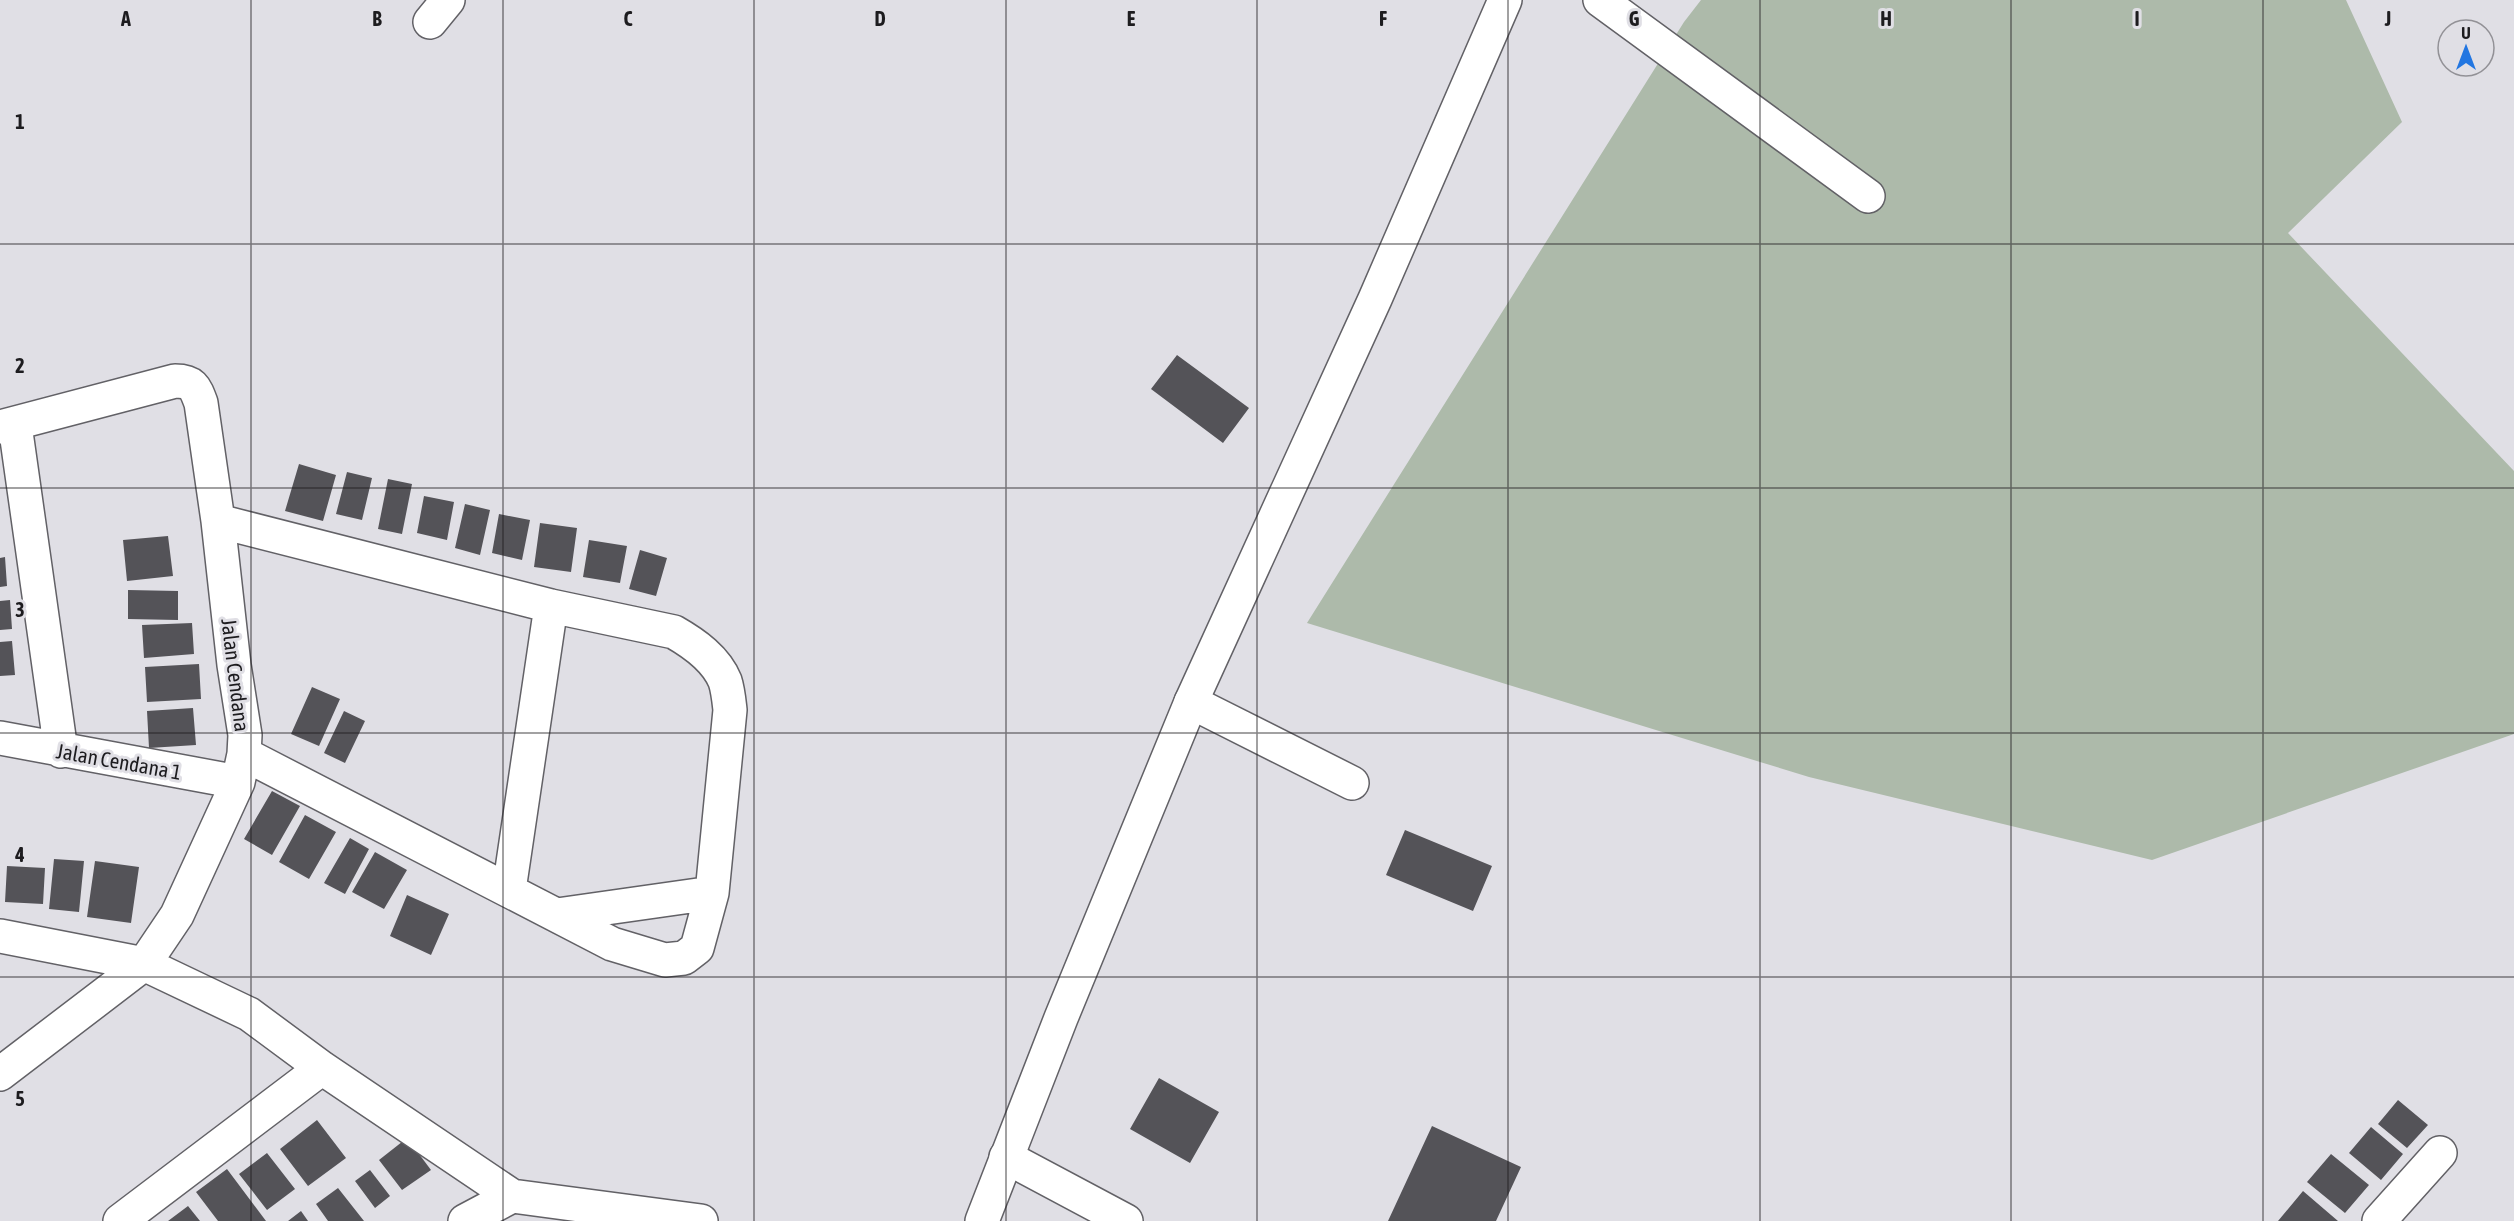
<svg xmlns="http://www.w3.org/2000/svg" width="2514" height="1221" font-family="'Asap Condensed',sans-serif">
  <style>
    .green { fill: #adbaaa }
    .building { fill: #545358 }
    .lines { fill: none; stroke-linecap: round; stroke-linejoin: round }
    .street-casing { stroke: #626166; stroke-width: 36 }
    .secondary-casing { stroke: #626166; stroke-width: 36 }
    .street { stroke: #fff; stroke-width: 33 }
    .secondary { stroke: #fff; stroke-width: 33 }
    .grid { fill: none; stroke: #1d1c1f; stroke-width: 1.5; stroke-opacity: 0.55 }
    .labels { text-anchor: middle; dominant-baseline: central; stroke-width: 6; stroke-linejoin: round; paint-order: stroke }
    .street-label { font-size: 21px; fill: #1d1c1f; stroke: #e0dfe5 }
    .grid-label { font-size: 20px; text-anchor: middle; font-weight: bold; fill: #1d1c1f; stroke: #e0dfe5; stroke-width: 6; stroke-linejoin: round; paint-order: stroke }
  </style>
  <rect width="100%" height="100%" fill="#e0dfe5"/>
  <!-- green -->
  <path class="green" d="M1701 0H2346L2402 122 2288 233 2514 471V734L2152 860 1809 777 1307 623 1684 22Z"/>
  <!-- building -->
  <path class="building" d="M1177 355 1249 408 1223 443 1151 389Z
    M299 464 336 475 323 521 285 511Z
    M347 472 372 478 362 520 336 514Z
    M388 479 412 484 402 534 378 529Z
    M424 496 454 502 447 540 417 533Z
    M465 504 490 510 480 555 455 548Z
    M499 514 530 520 522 560 492 553Z
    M540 523 577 528 571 572 534 567Z
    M168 536 173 576 127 581 123 540Z
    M589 540 627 546 620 583 583 577Z
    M640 550 667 558 656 596 629 589Z
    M5 557 7 586 0 587V558Z
    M128 590 178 591V620L128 619Z
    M10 600 12 629 0 630V601Z
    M192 623 194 654 144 658 142 625Z
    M12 641 15 675 0 676V642Z
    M199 664 201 699 147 702 145 667Z
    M312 687 340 699 319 746 291 734Z
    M193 708 196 745 149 748 147 711Z
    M344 711 365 721 345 763 324 753Z
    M272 791 300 806 272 855 244 839Z
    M305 815 336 832 309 879 279 862Z
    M1405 830 1492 866 1473 911 1386 875Z
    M350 838 369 849 345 894 324 883Z
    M375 852 407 870 384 909 352 892Z
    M54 859 84 861 79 912 49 909Z
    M95 861 139 867 131 923 87 917Z
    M7 866 45 868 43 904 5 902Z
    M407 895 449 914 431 955 390 936Z
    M1159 1078 1219 1112 1190 1163 1130 1129Z
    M2398 1100 2428 1125 2407 1148 2378 1124Z
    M317 1120 346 1158 308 1186 280 1149Z
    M1432 1126 1521 1167 1496 1221H1388Z
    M2371 1127 2403 1154 2381 1180 2349 1153Z
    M407 1138 431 1170 402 1190 379 1160Z
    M267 1153 295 1189 267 1210 239 1174Z
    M2331 1154 2369 1185 2345 1213 2307 1182Z
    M227 1169 266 1221H218L196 1192Z
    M370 1170 390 1196 375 1208 355 1181Z
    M338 1188 364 1221H328L316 1204Z
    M2303 1191 2338 1221H2278Z
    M188 1206 200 1221H168Z
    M301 1211 308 1221H288Z"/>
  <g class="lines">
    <!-- street casing -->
    <g class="street-casing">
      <path id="street" d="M1600 0 1868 196
        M430 22 448 0
        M15 425 61 751
        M0 427 175 381C193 381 195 387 201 403L218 521 234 665 245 735 244 754 238 782 177 915 144 964 0 1074
        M218 521 551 606 674 632C695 644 716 659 725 681 728 690 729 701 730 710L712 893 697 948 684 958 665 960 612 944 244 754
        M1191 702 1352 783
        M0 738 238 782
        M509 890 551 606
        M557 915 712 893
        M0 936 144 964 249 1014 322 1068 512 1196 701 1221
        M1006 1157 1126 1221
        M120 1221 322 1068
        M465 1221 512 1196
        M2379 1221 2440 1153"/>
    </g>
    <!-- secondary casing -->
    <g class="secondary-casing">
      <path id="secondary" d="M982 1221 1061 1018 1191 702 1375 299 1505 0"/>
    </g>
    <!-- street -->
    <use href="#street" class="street"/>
    <!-- secondary -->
    <use href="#secondary" class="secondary"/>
  </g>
  <!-- grid -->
  <path class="grid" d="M251 0V1221M503 0V1221M754 0V1221M1006 0V1221M1257 0V1221M1508 0V1221M1760 0V1221M2011 0V1221M2263 0V1221M0 244H2514M0 488H2514M0 733H2514M0 977H2514"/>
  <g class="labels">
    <!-- street labels -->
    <g class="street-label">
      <text transform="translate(236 675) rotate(83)">Jalan Cendana</text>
      <text transform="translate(119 761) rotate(10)">Jalan Cendana 1</text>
    </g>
  </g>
  <g class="grid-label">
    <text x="126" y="26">A</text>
    <text x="377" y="26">B</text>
    <text x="628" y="26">C</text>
    <text x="880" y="26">D</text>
    <text x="1131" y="26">E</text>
    <text x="1383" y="26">F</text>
    <text x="1634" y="26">G</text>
    <text x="1886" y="26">H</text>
    <text x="2137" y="26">I</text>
    <text x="2388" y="26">J</text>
    <text x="20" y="129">1</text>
    <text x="20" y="373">2</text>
    <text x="20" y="617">3</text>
    <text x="20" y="862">4</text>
    <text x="20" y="1106">5</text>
  </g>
  <!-- north arrow -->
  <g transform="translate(2466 48)"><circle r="28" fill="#e0dfe5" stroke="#929196" stroke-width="1.5"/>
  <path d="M0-4.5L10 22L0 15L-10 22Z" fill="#2276e1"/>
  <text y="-9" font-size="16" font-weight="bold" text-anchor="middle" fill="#1d1c1f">U</text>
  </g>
</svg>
